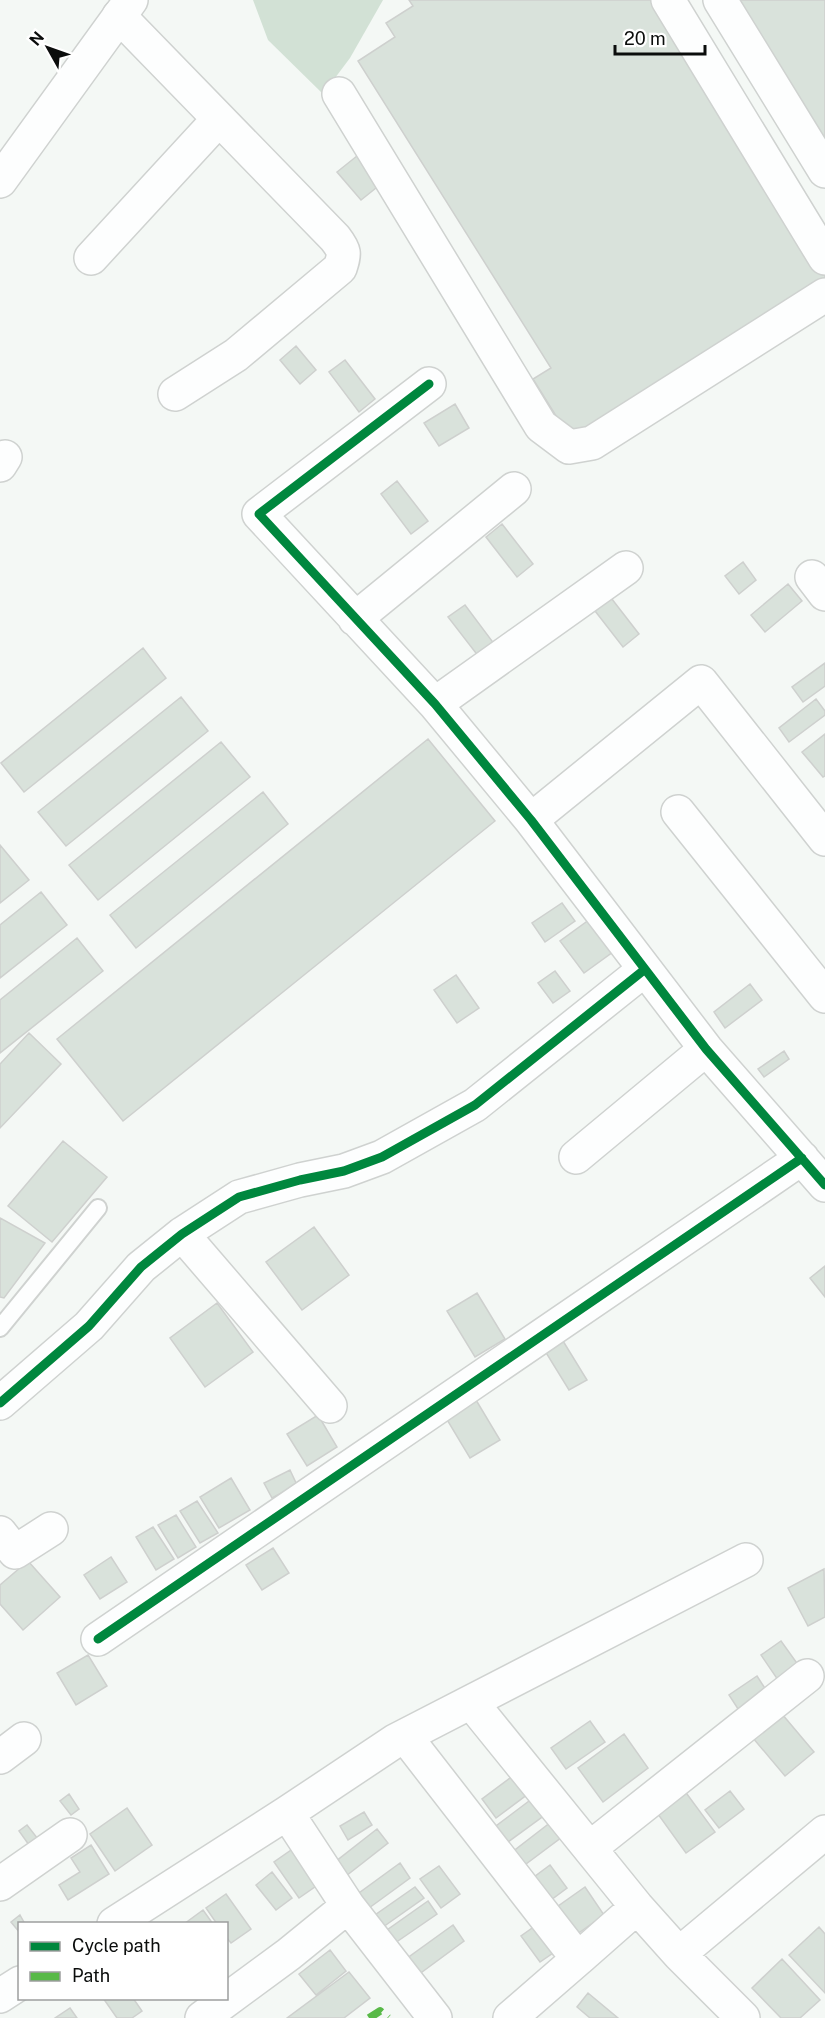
<svg xmlns="http://www.w3.org/2000/svg" width="825" height="2018" font-family="'Public Sans',sans-serif">
  <style>
    .green { fill: #d2e1d5 }
    .building { fill: #d9e2db; stroke: #ced0ce; stroke-width: 1.5 }
    .lines { fill: none; stroke-linecap: round; stroke-linejoin: round }
    .lane-casing { stroke: #cfd2d0; stroke-width: 20 }
    .street-casing { stroke: #cfd2d0; stroke-width: 36 }
    .secondary-casing { stroke: #cfd2d0; stroke-width: 36 }
    .lane { stroke: #fdfefe; stroke-width: 16 }
    .street { stroke: #fdfefe; stroke-width: 33 }
    .secondary { stroke: #fdfefe; stroke-width: 33 }
    .quiet { stroke: #58b947; stroke-width: 8; stroke-dasharray: 15 8; stroke-linecap: butt }
    .cycleway-casing { stroke: #fff; stroke-width: 13 }
    .cycleway { stroke: #00873e; stroke-width: 9 }
  </style>
  <rect width="100%" height="100%" fill="#f4f8f5"/>
  <!-- green -->
  <path class="green" d="M253 0H383L350 58 323 94 268 40Z"/>
  <!-- building -->
  <path class="building" d="M409 0H655L825 270V280L571 440 533 379 551 368 358 61 395 37 386 23 413 6Z
    M736 0H825V145Z
    M357 156 381 184 361 200 337 172Z
    M296 346 316 370 300 384 280 360Z
    M345 360 375 399 359 412 329 372Z
    M455 404 469 428 439 446 424 423Z
    M397 481 428 521 411 534 381 494Z
    M502 524 533 564 517 577 486 537Z
    M743 562 756 580 739 594 725 576Z
    M788 584 802 601 765 632 751 615Z
    M608 594 639 634 623 647 592 607Z
    M465 605 495 645 479 657 448 617Z
    M143 648 166 678 24 792 1 763Z
    M825 663V686L803 702 792 687Z
    M181 697 208 731 66 846 38 812Z
    M816 699 825 711V715L789 742 779 728Z
    M825 734V776L823 777 802 752Z
    M428 739 495 821 123 1121 57 1039Z
    M221 742 250 777 98 900 69 865Z
    M263 792 288 824 136 948 110 915Z
    M0 845 29 880 0 903Z
    M41 892 67 925 0 978V925Z
    M562 903 575 921 545 942 532 923Z
    M593 917 617 949 584 973 560 941Z
    M77 938 103 971 0 1053V1000Z
    M555 971 570 991 553 1003 538 983Z
    M456 975 479 1008 457 1023 434 990Z
    M750 984 762 1000 725 1028 714 1012Z
    M29 1033 61 1064 0 1128V1064Z
    M784 1051 789 1059 764 1077 758 1069Z
    M63 1141 107 1177 52 1242 8 1206Z
    M0 1218 45 1243 4 1298 0 1297Z
    M314 1227 349 1275 302 1310 266 1262Z
    M825 1266V1297L810 1278Z
    M477 1293 505 1339 475 1357 447 1311Z
    M217 1303 253 1352 205 1387 170 1338Z
    M563 1341 587 1380 569 1390 545 1351Z
    M473 1395 500 1440 470 1458 443 1413Z
    M318 1415 337 1447 307 1466 287 1434Z
    M290 1470 297 1485 272 1498 264 1483Z
    M231 1478 250 1510 219 1528 200 1497Z
    M197 1501 218 1533 200 1543 180 1511Z
    M176 1515 196 1547 178 1558 158 1525Z
    M153 1527 174 1559 156 1570 136 1537Z
    M273 1548 289 1573 262 1590 246 1565Z
    M111 1557 127 1582 100 1599 84 1575Z
    M28 1561 60 1597 23 1630 0 1604V1585Z
    M824 1569 825 1617 808 1626 788 1588Z
    M781 1641 799 1666 778 1680 761 1655Z
    M88 1655 107 1686 76 1705 57 1673Z
    M757 1676 768 1693 740 1712 729 1695Z
    M782 1714 814 1752 785 1776 753 1738Z
    M590 1721 605 1742 566 1769 551 1748Z
    M624 1734 648 1768 603 1802 578 1768Z
    M514 1775 528 1794 496 1818 482 1799Z
    M684 1790 715 1832 686 1853 655 1810Z
    M730 1791 744 1809 719 1828 705 1810Z
    M69 1794 79 1809 71 1815 60 1801Z
    M537 1795 549 1812 508 1842 496 1826Z
    M127 1808 152 1845 115 1871 90 1834Z
    M364 1812 372 1825 348 1840 340 1826Z
    M551 1822 562 1837 522 1867 511 1853Z
    M27 1825 38 1839 29 1845 19 1831Z
    M377 1829 388 1843 346 1876 335 1862Z
    M91 1845 109 1874 68 1900 59 1885 80 1872 71 1858Z
    M294 1848 319 1884 299 1898 274 1862Z
    M400 1863 410 1878 369 1908 359 1893Z
    M550 1865 567 1888 551 1900 534 1877Z
    M439 1866 460 1894 441 1908 420 1879Z
    M272 1872 292 1898 276 1910 256 1885Z
    M415 1887 424 1898 383 1927 375 1915Z
    M585 1887 604 1915 573 1937 554 1909Z
    M226 1894 251 1929 231 1943 226 1937V1924H217L206 1908Z
    M428 1901 437 1914 395 1943 387 1930Z
    M203 1910 213 1924H184Z
    M20 1915 25 1924H20V1933L11 1922Z
    M453 1925 464 1941 418 1975 406 1959Z
    M535 1926 553 1953 540 1962 521 1936Z
    M819 1927 825 1934V1993L789 1955Z
    M330 1950 346 1971 316 1995 299 1974Z
    M782 1959 820 2000 800 2018H781L752 1988Z
    M349 1972 370 1998 344 2018H287Z
    M588 1993 618 2018H590L577 2007Z
    M103 1998H133L142 2011 132 2018H117Z
    M70 2008 77 2018H55Z"/>
  <g class="lines">
    <!-- lane casing -->
    <g class="lane-casing">
      <path id="lane" d="M0 1328 98 1208"/>
    </g>
    <!-- street casing -->
    <g class="street-casing">
      <path id="street" d="M668 0 825 258
        M720 0 825 171
        M119 16 335 238C345 251 345 253 340 268L236 355 175 394
        M339 94 541 426 569 447 592 443 825 295
        M91 258 219 119
        M429 384 259 514 435 704 531 820 706 1049 825 1185
        M0 465 5 457
        M812 577 825 594
        M355 619 514 489
        M435 704 626 568
        M678 812 825 996
        M531 820 701 682 825 839
        M576 1157 706 1049
        M182 1234 330 1406
        M0 1403 89 1326 141 1267 182 1234 239 1197 300 1180 344 1171 382 1157 475 1105 644 970
        M0 1533 15 1552 51 1529
        M98 1639 802 1158
        M471 1702 637 1907 679 1954 743 2018
        M405 1736 578 1959 637 1907
        M0 1757 24 1739
        M287 1813 348 1906 435 2018
        M590 1848 807 1676
        M0 1884 70 1835
        M114 1924 287 1813 395 1741 746 1560
        M679 1954 825 1832
        M0 1996 20 1983
        M202 2018 289 1954 348 1906
        M510 2018 578 1959"/>
    </g>
    <!-- secondary casing -->
    <g class="secondary-casing">
      <path id="secondary" d="M0 181 131 0"/>
    </g>
    <!-- lane -->
    <use href="#lane" class="lane"/>
    <!-- street -->
    <use href="#street" class="street"/>
    <!-- secondary -->
    <use href="#secondary" class="secondary"/>
    <!-- quiet -->
    <path class="quiet" d="M369 2018 380 2011 388 2018"/>
    <!-- cycleway casing -->
    <g class="cycleway-casing">
      <path id="cycleway" d="M429 384 259 514 435 704 531 820 706 1049 825 1185
        M0 1403 89 1326 141 1267 182 1234 239 1197 300 1180 344 1171 382 1157 475 1105 644 970
        M98 1639 802 1158"/>
    </g>
    <!-- cycleway -->
    <use href="#cycleway" class="cycleway"/>
  </g>
  <!-- legend -->
  <rect x="18" y="1922" width="210" height="78" fill="#ffffff" stroke="#9d9e9e" stroke-width="1.5"/>
  <rect x="30" y="1942" width="30" height="9" fill="#00873e" stroke="#9d9e9e" stroke-width="1.5"/>
  <text x="72" y="1952" font-size="18" fill="#0b0d0c">Cycle path</text>
  <rect x="30" y="1972" width="30" height="9" fill="#58b947" stroke="#9d9e9e" stroke-width="1.5"/>
  <text x="72" y="1982" font-size="18" fill="#0b0d0c">Path</text>
  <!-- north arrow -->
  <g transform="translate(48 48) rotate(310)" stroke="#ffffff" stroke-width="4.5" paint-order="stroke">
  <path d="M0-4.5L10 22L0 15L-10 22Z" fill="#0b0d0c"/>
  <text y="-9" font-size="16" font-weight="bold" text-anchor="middle" fill="#0b0d0c">N</text>
  </g>
  <!-- scale -->
  <path d="M615 45v9h90v-9" fill="none" stroke="#0b0d0c" stroke-width="3"/>
  <text x="624" y="45" font-size="18" fill="#0b0d0c" stroke="#ffffff" stroke-width="4.5" paint-order="stroke">20 m</text>
</svg>
